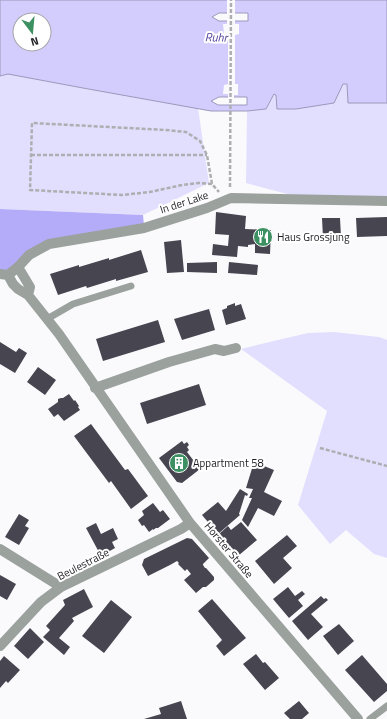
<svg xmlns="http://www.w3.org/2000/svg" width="387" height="719" font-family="'Titillium Web',sans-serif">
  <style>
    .green { fill: #e1dffd }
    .forest { fill: #b5acf9 }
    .water { fill: #d2cdfd; stroke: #9c98bc; fill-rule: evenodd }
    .pier { fill: #fafafd }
    .building { fill: #464550 }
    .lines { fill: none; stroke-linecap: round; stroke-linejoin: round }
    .path { stroke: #aeaeb2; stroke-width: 2.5; stroke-dasharray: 4 2; stroke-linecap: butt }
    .service { stroke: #9ba19d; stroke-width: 7 }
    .minor { stroke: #9ba19d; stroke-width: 10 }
    .labels { text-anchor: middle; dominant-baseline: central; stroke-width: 4; stroke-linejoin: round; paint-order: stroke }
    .street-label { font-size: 11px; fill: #1e1e23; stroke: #fff }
    .poi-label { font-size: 11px; fill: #1e1e23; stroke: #fff; text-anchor: start }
    .water-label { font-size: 12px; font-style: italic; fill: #54429b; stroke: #fff }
  </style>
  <rect width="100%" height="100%" fill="#fafafd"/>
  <!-- green -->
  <path class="green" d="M8 73 83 88 198 108 209 183 143 215 0 209V76Z
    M343 84H347L349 103H387V198L291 195 246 183 247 111 266 109 274 94 276 95 278 109 334 103Z
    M334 332 379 337 387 340V558L374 554 346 530 330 544 298 505 327 411 241 349 282 339 308 333Z"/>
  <!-- forest -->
  <path class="forest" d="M0 209 143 215 144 225 48 241 7 273 0 272Z"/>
  <!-- water -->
  <path class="water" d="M0 0H387V103H348L347 84H343L334 103 296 109H277L276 95 274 94 266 109 247 111H211L83 88 8 74 0 76ZM219 13H248V21H219L212 17ZM20 20H44V44H20ZM219 97H247V105H218L211 101Z"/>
  <!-- pier -->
  <path class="pier" d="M227 0H235V15H227Z
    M227 19H235V24H239V34L235 35V84H238V95H234V99H228V94H223L224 85 228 84V34H224L223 24H227Z"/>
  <!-- building -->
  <path class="building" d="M216 212 246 216 245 229 271 230 270 254 255 253V244L248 245V247L238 246 237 257 212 255 213 244 228 246 229 235 215 234Z
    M387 217V236L357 237 356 218Z
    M322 218H340L341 237 323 238Z
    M181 240 184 272 167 273 164 242Z
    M141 250 148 272 116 281V279L87 288 86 286 58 295 50 274 79 265V267L109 258V260Z
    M217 262V273L187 272V263Z
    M229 262 258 265 257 275 228 273Z
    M235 303V306L241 304 246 319 226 325 222 310 227 308V306Z
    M209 309 215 330 182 340 174 319Z
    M158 320 165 342 103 361 96 339Z
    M0 342 16 352 19 348 27 353 15 373 0 364Z
    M38 367 56 380 45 395 27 382Z
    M199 384 206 405 147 424 140 403Z
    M69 394 74 401 75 400 79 406 78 407 80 410 64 421 58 414 54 417 48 409 58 402V399L61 398H63Z
    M91 424 125 470 128 469 148 496 131 509 111 481 109 483 74 436Z
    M182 441 184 444 187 442 189 445 187 447 189 450 187 452 200 469 182 483 177 482 159 458Z
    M254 462 274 470 264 492 282 501 274 516 258 508 248 527 242 520 252 498H249L253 489 246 488Z
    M240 489 248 494 247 496 245 495 239 514 240 515 218 534 202 515 218 502 226 511Z
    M153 503 160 512 163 510 170 519 158 528H156L153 530V529L149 532 144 525 142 526 138 520 144 515 142 511Z
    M19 514 29 520 25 526 29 528 19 545 5 537Z
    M241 522 257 540 238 556 219 534 228 526 231 530Z
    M96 523 101 534 113 528 118 539 112 542 115 548 101 556 86 528Z
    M287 535 297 546 283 558 292 568 274 584 255 561Z
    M187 538 192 539 209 558 203 564V565L205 568H206L214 577V580L206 587H203L196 593 184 580 191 574 187 569 185 571 178 564 179 563 177 561 170 565 148 576 142 565 144 559Z
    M0 575 16 584 7 600 0 596Z
    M288 587 295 596 302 591 305 594 298 600 303 606 289 618 273 599Z
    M84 589 93 607 72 618 74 621 59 638 70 647 64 655 43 637 50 630 46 626 65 605 63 600Z
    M321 596 324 599 326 598 328 600 311 614 323 627 308 640 292 621Z
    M212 599 246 638 224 656 216 646 222 640 198 611Z
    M111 600 132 617 104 653 82 636Z
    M339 624 354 641 338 655 323 636Z
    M30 628 44 642 28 659 14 646Z
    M256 654 263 663 265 662 279 678 265 690 243 664Z
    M362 655 387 684V691L374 702 345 670Z
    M4 656 20 670 8 683 6 681 0 688V661Z
    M181 701 187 719H144L161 714 159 708Z
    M299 701 309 713 302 719H290L284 713Z"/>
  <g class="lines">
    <!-- path -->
    <path class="path" d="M31 155H207
      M212 184 199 183 182 185 150 192 122 195 30 190 32 123 166 130 186 132 200 141 207 155 212 184 219 192
      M230 187 231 0
      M320 448 387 466"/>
    <!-- service -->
    <path class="service" d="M47 319 73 304 131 286
      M370 719 387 706"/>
    <!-- minor -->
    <path class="minor" d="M18 267 30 287 28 295
      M0 274 8 275 18 267 29 255 49 244 144 228 207 208 231 198 387 201
      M8 275 13 284 18 289 28 295 59 334 190 523 358 719
      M95 388 169 362 215 349 224 351 236 348
      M0 549 61 587
      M0 646 41 602 61 587 181 529 190 523"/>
  </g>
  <!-- icons -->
  <defs>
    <g id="restaurant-disc" transform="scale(1)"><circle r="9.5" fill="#3d9062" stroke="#fff"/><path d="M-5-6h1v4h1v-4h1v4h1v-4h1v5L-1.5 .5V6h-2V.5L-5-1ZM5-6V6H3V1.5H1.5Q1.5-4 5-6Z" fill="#fff"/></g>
    <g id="building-disc" transform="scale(1)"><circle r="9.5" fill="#3d9062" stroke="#fff"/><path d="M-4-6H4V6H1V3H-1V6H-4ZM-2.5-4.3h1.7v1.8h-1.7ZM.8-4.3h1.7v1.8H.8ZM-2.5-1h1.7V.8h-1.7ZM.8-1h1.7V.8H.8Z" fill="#fff"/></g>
  </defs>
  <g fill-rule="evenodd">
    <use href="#restaurant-disc" x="263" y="237"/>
    <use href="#building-disc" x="179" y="463"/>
  </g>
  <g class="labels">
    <!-- street labels -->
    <g class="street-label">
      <text transform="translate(184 202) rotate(-18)">In der Lake</text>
      <text transform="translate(229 550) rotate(50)">Horster Straße</text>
      <text transform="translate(83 564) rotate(-27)">Beulestraße</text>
    </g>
    <!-- poi labels -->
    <g class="poi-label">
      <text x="277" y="237">Haus Grossjung</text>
      <text x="193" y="463">Appartment 58</text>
    </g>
    <!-- water labels -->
    <g class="water-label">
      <text transform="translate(216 37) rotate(1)">Ruhr</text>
    </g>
  </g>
  <!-- north arrow -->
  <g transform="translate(32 32) rotate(164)"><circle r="19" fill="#ffffff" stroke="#a5a5a7"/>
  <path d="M0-3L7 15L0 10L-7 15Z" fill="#3d9062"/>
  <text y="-6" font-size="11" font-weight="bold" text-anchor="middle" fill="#1e1e23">N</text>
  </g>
</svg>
